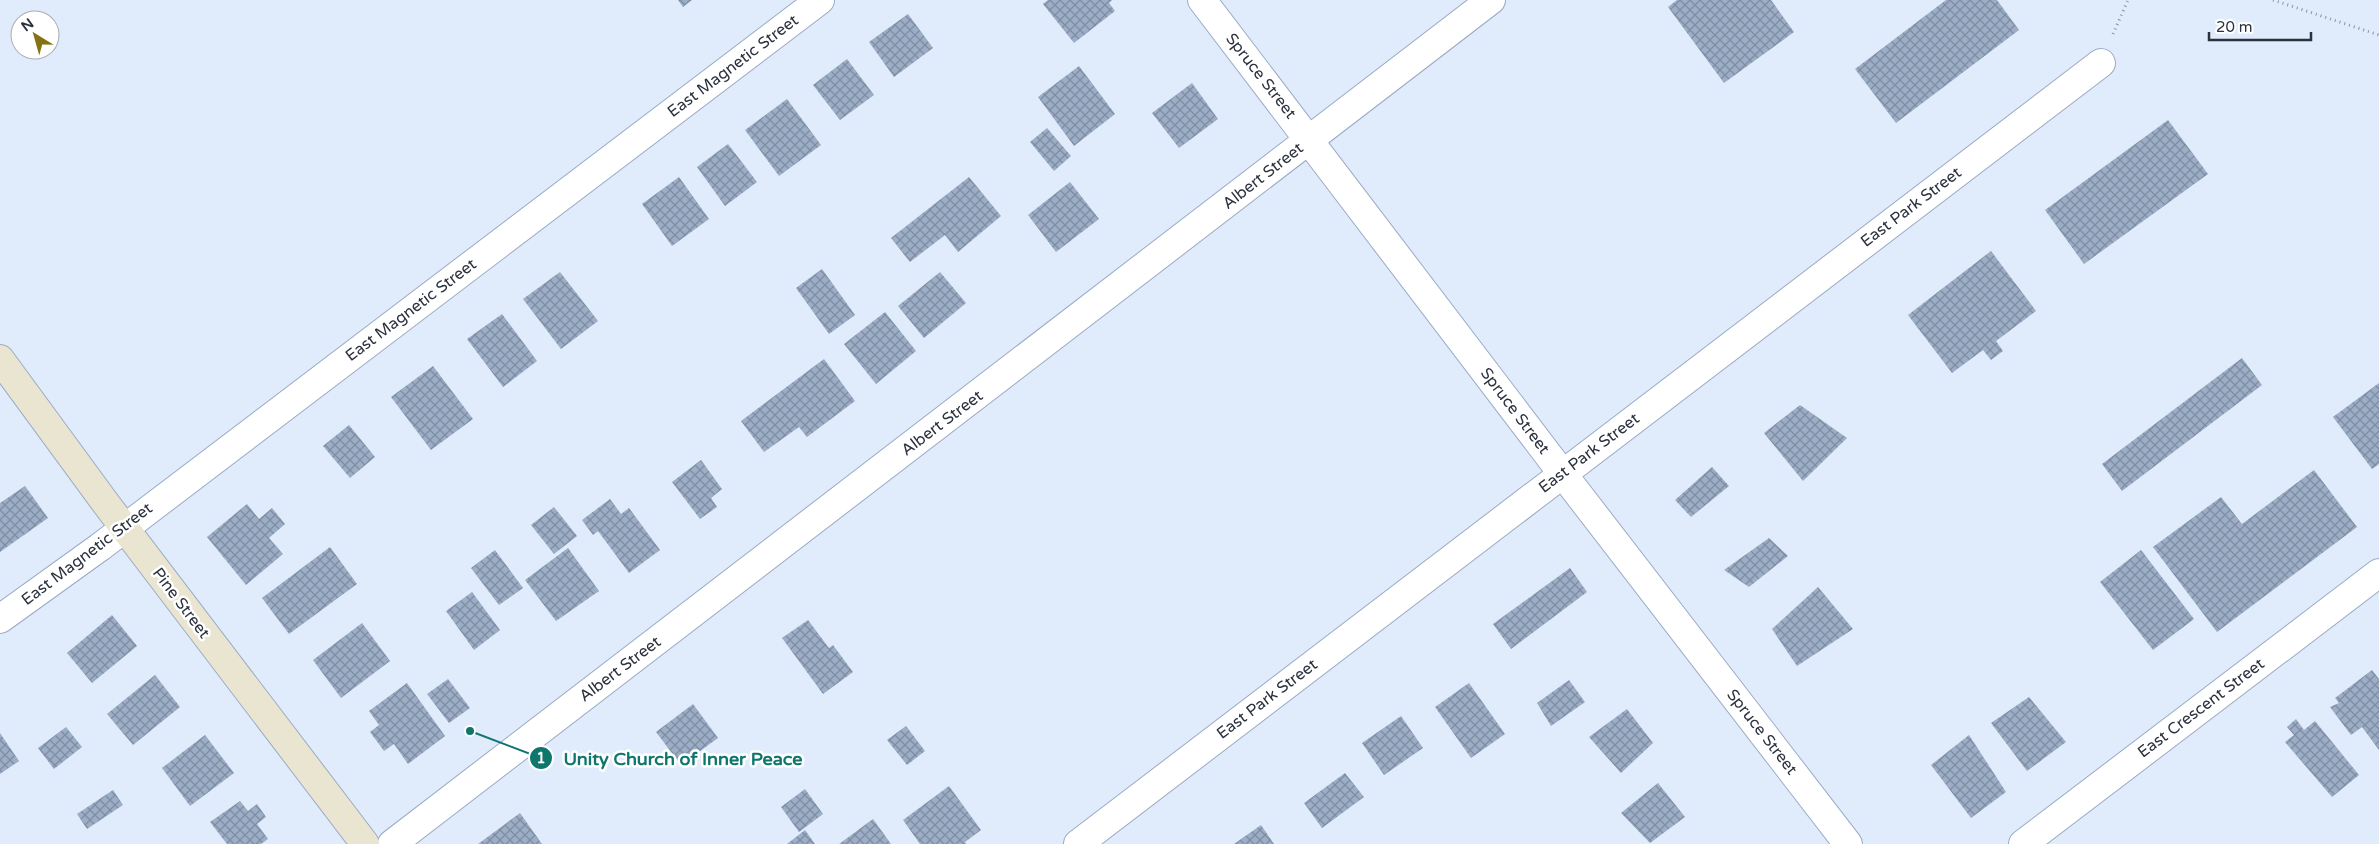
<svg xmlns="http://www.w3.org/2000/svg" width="2379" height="844" font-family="'Varela Round',sans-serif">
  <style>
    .building { fill: url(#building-cross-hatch) }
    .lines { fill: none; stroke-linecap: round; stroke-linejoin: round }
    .street-casing { stroke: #9aabc4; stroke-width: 30 }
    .secondary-casing { stroke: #9aabc4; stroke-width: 30 }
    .path { stroke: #8993a0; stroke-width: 3; stroke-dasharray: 1 4; stroke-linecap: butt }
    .street { stroke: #fff; stroke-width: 28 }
    .secondary { stroke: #eae5d0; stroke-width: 28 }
    .labels { text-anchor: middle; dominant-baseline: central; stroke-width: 5; stroke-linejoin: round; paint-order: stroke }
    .street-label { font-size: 16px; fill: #2b323d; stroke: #fff }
    .leader { fill: none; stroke: #0f766e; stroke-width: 2 }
    .callout-dot { fill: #0f766e; stroke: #fff; stroke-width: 2 }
    .mark-label { font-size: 15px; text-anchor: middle; font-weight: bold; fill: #fff }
    .callout-label { font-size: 18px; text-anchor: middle; font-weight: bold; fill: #0f766e; stroke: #fff; stroke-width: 5; stroke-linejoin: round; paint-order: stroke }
  </style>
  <defs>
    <pattern id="building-cross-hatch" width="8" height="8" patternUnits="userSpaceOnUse" patternTransform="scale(1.25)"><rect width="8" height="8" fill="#9cadc6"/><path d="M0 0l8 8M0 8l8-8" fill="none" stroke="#7f8da2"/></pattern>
  </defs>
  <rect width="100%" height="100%" fill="#e0ecfc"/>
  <!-- building -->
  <path class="building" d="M678 0H692L683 7Z
    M1048 0H1112L1109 3 1115 11 1074 43 1043 4Z
    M1677 0H1771L1794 32 1724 83 1668 7Z
    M1946 0H1997L2019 30 1896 123 1855 69Z
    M908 14 933 48 894 77 869 42Z
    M847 59 874 95 840 120 813 85Z
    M1079 66 1115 114 1074 146 1038 97Z
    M1192 83 1218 119 1179 148 1152 113Z
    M787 99 821 145 779 176 745 130Z
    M2168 120 2208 174 2084 264 2045 210Z
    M1047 128 1071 156 1054 171 1030 142Z
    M728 144 757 182 725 206 697 167Z
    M679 177 709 219 672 246 642 204Z
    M969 177 1001 216 958 252 945 235 910 262 891 238Z
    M1070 182 1099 219 1056 252 1028 215Z
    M1991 251 2036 311 1996 341 2003 351 1991 360 1983 350 1952 373 1908 315Z
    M822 269 855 315 829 334 796 288Z
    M560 272 598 321 561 349 523 299Z
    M940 272 966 303 924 338 898 306Z
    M885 312 916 351 876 384 844 344Z
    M502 314 537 361 503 387 467 339Z
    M2242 358 2262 385 2122 491 2102 464Z
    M824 359 855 401 807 437 799 427 764 452 741 421Z
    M433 366 473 419 431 450 391 397Z
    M2379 383V464L2372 469 2333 417Z
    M1800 405 1847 438 1803 481 1764 433Z
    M349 425 375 457 350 478 323 446Z
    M701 460 722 489 711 498 717 507 700 519 672 482Z
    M1712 467 1729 486 1691 517 1675 500Z
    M2314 470 2357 527 2217 632 2153 547 2221 497 2242 524Z
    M25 486 48 518 0 552V503Z
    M610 499 621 514 629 508 660 550 629 573 598 531 593 535 582 520Z
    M247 504 259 519 272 508 285 524 269 538 283 554 246 585 207 537Z
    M554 507 577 536 554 554 531 525Z
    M1769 538 1788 556 1749 587 1724 570Z
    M330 547 357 584 289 634 262 598Z
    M568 548 599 591 556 621 525 580Z
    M495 550 523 588 499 605 471 568Z
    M2141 550 2194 619 2153 650 2100 582Z
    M1570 568 1587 592 1511 649 1493 624Z
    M1818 587 1853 629 1797 666 1772 629Z
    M472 592 500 630 474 650 446 611Z
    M112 615 137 646 92 683 67 653Z
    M808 620 829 648 833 645 853 672 823 694 782 638Z
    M362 623 390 661 341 698 313 660Z
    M2372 670 2379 679V750L2362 727 2351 735 2330 707 2339 703 2335 698Z
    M155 675 180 707 133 745 107 714Z
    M448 679 470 708 449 723 427 694Z
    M1569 680 1585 702 1551 726 1537 703Z
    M407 683 445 736 408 764 394 744 384 751 370 732 379 725 369 711Z
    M1469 683 1505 734 1471 758 1435 707Z
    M2029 697 2066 742 2027 771 1991 723Z
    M693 704 718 738 681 765 656 732Z
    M1627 709 1653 743 1621 773 1589 737Z
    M1401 716 1423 748 1384 775 1362 743Z
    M2296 719 2304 730 2315 721 2359 775 2332 797 2285 742 2294 735 2287 727Z
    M906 726 925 751 907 765 887 740Z
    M66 727 82 747 54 769 38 748Z
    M0 733 19 761 0 774Z
    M205 735 234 773 190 806 162 768Z
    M1969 735 2006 792 1971 818 1931 765Z
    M1345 773 1364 797 1322 828 1304 803Z
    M1658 783 1685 817 1650 843 1621 813Z
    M949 786 981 830 965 842 966 844H920L903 820Z
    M805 789 823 814 799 832 781 807Z
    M113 790 123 805 87 829 77 814Z
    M240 801 248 811 257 804 266 817 257 824 268 839 261 844H227L210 822Z
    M520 813 542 844H478Z
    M873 819 891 844H839Z
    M1261 825 1274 844H1234Z
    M805 830 815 844H787Z"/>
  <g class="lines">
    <!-- street casing -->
    <g class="street-casing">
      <path id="street" d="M1202 0 1562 473 1848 844
        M0 619 100 547 820 0
        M392 844 1491 0
        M1078 844 2101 63
        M2023 844 2379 573"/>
    </g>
    <!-- secondary casing -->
    <g class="secondary-casing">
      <path id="secondary" d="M0 359 107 505 365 844"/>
    </g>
    <!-- path -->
    <path class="path" d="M2273 0 2379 35
      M2113 34 2128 0"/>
    <!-- street -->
    <use href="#street" class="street"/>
    <!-- secondary -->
    <use href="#secondary" class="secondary"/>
  </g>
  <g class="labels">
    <!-- street labels -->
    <g class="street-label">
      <text transform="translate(733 66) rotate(-37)">East Magnetic Street</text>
      <text transform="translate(1261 76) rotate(52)">Spruce Street</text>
      <text transform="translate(1263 176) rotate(-38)">Albert Street</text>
      <text transform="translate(1911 207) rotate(-37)">East Park Street</text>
      <text transform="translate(411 310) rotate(-37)">East Magnetic Street</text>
      <text transform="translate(1515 411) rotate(53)">Spruce Street</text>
      <text transform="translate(942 423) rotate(-37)">Albert Street</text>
      <text transform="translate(1589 453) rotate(-37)">East Park Street</text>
      <text transform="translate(87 554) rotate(-37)">East Magnetic Street</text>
      <text transform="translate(181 603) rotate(53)">Pine Street</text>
      <text transform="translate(620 669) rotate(-37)">Albert Street</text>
      <text transform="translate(1267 699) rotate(-37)">East Park Street</text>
      <text transform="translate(2201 708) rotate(-37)">East Crescent Street</text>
      <text transform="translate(1762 732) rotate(52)">Spruce Street</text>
    </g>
  </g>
  <!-- callouts -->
  <path class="leader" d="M470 731L541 758"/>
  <g class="callout-dot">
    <circle cx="470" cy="731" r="5"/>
    <circle cx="541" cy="758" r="12"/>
  </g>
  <g class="mark-label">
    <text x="541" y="763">1</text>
  </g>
  <g class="callout-label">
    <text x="683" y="765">Unity Church of Inner Peace</text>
  </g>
  <!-- north arrow -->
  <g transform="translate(35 35) rotate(323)"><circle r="24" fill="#ffffff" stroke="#aaadb1"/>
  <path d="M0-4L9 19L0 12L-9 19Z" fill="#867213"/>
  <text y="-8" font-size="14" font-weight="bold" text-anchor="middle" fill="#2b323d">N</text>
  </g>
  <!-- scale -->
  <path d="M2209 32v8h102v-8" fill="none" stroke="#2b323d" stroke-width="2.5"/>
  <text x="2216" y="32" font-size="15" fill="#2b323d" stroke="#ffffff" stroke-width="4" paint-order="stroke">20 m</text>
</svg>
